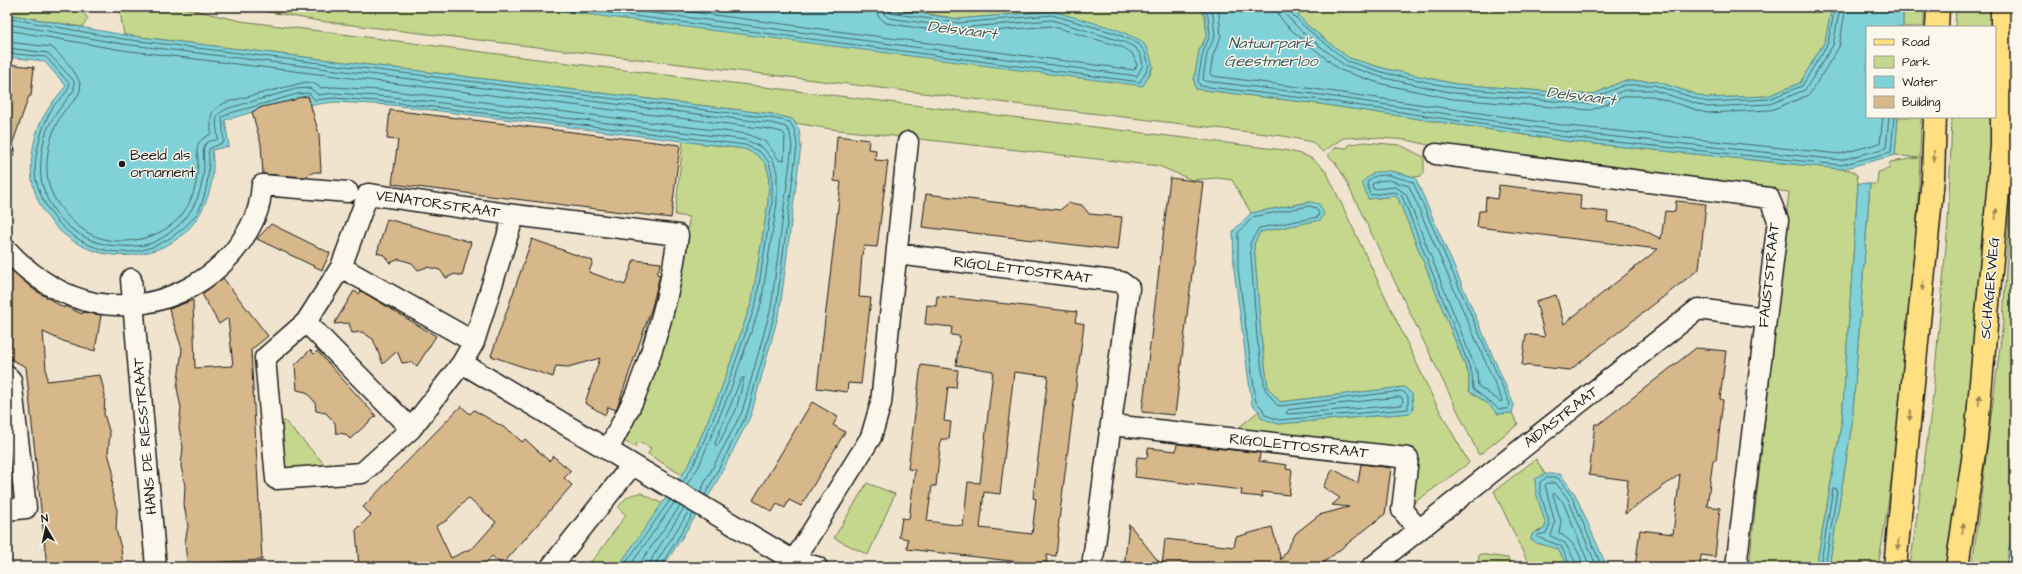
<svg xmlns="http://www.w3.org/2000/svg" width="2022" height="574" font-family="'Architects Daughter',sans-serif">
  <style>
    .green { fill: #c5d78c; stroke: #707a54 }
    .water { fill: #81d2d8; stroke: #59898d }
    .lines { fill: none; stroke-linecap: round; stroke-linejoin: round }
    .shore { stroke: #446567; stroke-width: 1 }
    .building { fill: #d7b88b; stroke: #1c1c1c; fill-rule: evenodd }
    .lane-casing { stroke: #1c1c1c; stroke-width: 13 }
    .street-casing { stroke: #1c1c1c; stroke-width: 23 }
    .primary-casing { stroke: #1c1c1c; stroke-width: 25 }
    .lane { stroke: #fbf7ec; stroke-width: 10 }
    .street { stroke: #fbf7ec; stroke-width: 20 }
    .primary { stroke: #ffdf80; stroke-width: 22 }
    .oneway { fill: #998753 }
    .poi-dot { fill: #1c1c1c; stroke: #fbf7ec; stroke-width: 1.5 }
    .labels { text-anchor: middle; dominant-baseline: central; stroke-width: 3; stroke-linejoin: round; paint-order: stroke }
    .poi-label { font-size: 15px; fill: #1c1c1c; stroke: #fbf7ec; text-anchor: start }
    .street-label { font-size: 15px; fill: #1c1c1c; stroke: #fbf7ec }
    .water-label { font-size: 16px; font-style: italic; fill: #3f5c5e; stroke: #fbf7ec }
  </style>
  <rect width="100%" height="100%" fill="#f0e4cf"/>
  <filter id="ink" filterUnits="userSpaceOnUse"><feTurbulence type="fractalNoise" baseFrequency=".025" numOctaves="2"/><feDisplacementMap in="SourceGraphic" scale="8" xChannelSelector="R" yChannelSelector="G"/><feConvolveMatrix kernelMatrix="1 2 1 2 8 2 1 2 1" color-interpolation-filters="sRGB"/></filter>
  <g filter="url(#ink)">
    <!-- green -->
    <path class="green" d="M7 7H80L88 19 82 27 7 14Z
      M119 7H180L241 21 592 66 1284 150C1306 155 1313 156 1327 173L1434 400 1469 463 1411 505 1413 454 1233 432 1259 411 1278 424 1410 413 1413 410 1412 394 1404 387 1280 402 1268 388 1261 336 1254 244 1260 232 1320 220 1310 202 1251 213 1232 180 1217 178 1192 180 1159 166 831 129 795 123 792 119 772 114 124 35Z
      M241 7H531L1149 76 1153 66 1147 48 1052 11 958 19 912 11 866 7H1200L1205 16 1207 35 1199 51 1194 80 1196 89 1320 104 1566 141 1851 170 1857 175 1858 183 1842 420 1816 567H1749L1789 192 1445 149 1407 140 1365 137 1343 138 1323 152 1312 142 1283 136 319 21Z
      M1291 7H1832L1825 41 1800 83 1768 96 1707 98 1655 81H1623L1592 95 1456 84 1386 69 1349 58 1308 26Z
      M1903 7H1924V27H1903Z
      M1956 7H1993L1992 27H1955Z
      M1898 117H1921C1918 267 1903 419 1878 567H1829L1852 424 1870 184H1877L1878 172 1889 169 1890 162 1918 158 1895 155Z
      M1952 117H1991V164L1967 419 1946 567H1910L1932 405 1948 224Z
      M683 141 745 149 757 155 766 164 769 175 768 203 752 301 722 387 690 463 682 475 648 454 651 448 638 442 635 447 620 439 680 278 689 220V217L675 215Z
      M1365 142 1400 145 1424 157V172L1421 176 1415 177 1390 171 1368 199 1395 196 1398 198 1469 375V391L1487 403 1498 414 1512 413 1518 424 1479 455 1343 175 1335 162 1327 155 1337 147 1347 148 1350 144Z
      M2015 161V516L2006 567H1972L2003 323 2009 215Z
      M285 421 328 468 283 471 278 422Z
      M1536 459 1545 474 1535 480 1546 525 1543 530 1537 531V543L1558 549 1568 567H1530L1494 491Z
      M867 483 895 494 868 555 834 538Z
      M641 493 663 504 618 567H585L597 555 626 515 618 508C625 498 629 494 641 493Z
      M1479 554 1508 558 1512 567H1478Z"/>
    <!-- water -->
    <path class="water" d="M531 7H814L881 8 958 19 1052 11 1116 29 1142 41 1149 52 1153 66 1143 86Z
      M1200 7H1291L1308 26 1349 58 1386 69 1456 84 1592 95 1623 81H1655L1707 98 1768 96 1800 83 1825 41 1832 7H1903V27H1867V117H1898L1895 155 1842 169 1566 141 1320 104 1196 89 1194 80 1199 51 1207 35 1205 16Z
      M7 14 124 35 772 114 792 119 799 129 801 146 780 309 751 415 713 489 663 567H618L690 463 722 387 752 301 768 203 769 175 766 164 757 155 745 149 698 143 391 105 334 102 311 105 308 96 225 120 229 146 212 150C216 177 209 203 193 224 182 238 165 248 148 252 97 267 40 233 32 179 30 169 32 153 34 143 38 120 52 102 66 86L44 61 7 57Z
      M1390 171 1415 177 1514 405 1512 413 1498 414 1487 403 1469 391V375L1398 198 1395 196 1368 199 1362 182 1375 172Z
      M1858 183 1870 184 1852 424 1829 567H1816L1842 420Z
      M1311 202 1319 204 1324 214 1321 220 1260 232 1254 244 1261 336 1268 388 1280 402 1404 387 1412 394 1413 410 1410 413 1278 424 1261 418 1259 411 1252 405 1234 269 1233 231 1251 213Z
      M1545 474H1560L1575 494 1607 567H1568L1558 549 1537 543 1531 539 1532 534 1543 530 1546 525 1536 493 1535 479Z
      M2015 516V567H2006Z"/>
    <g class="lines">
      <!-- shore -->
      <path class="shore" d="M565 7 1140 82 1149 66 1146 54 1139 44 1115 33 1052 15 958 23 890 13 887 7
        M607 7 1137 76 1143 65 1141 56 1136 48 1124 42 1052 20 958 28 889 18 884 14 882 7
        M653 7 1134 70 1137 65 1132 53 1122 47 1051 26 957 34 886 23 878 16 876 7
        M1204 7 1208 16 1210 35 1203 52 1198 80 1200 86 1321 100 1566 137 1841 165 1891 152 1894 117
        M1210 7 1213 15 1215 36 1207 53 1203 79 1205 81 1321 95 1567 132 1841 160 1886 148 1889 117
        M1217 7 1219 14 1221 36 1213 55 1210 74 1212 76 1322 90 1568 126 1840 154 1880 143 1883 117
        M1277 7 1279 16 1288 27 1340 70 1382 84 1453 99 1591 110 1626 96H1652L1707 113 1771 110 1809 95 1839 47 1846 7
        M1283 7 1285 14 1302 32 1344 65 1384 78 1454 93 1591 104 1625 90H1653L1707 107 1770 104 1805 90 1833 45 1840 7
        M1288 7 1289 11 1306 28 1347 61 1385 73 1455 88 1592 99 1624 85H1654L1707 102 1769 99 1802 86 1828 43 1835 7
        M7 18 123 39 771 118 790 122 795 131 797 146 776 309 747 414 705 495
        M7 24 123 44 771 123 786 127 790 133 792 146 771 308 742 412 700 492
        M7 30 122 50 769 129 782 132 785 135 784 160 780 161 766 142 747 134 393 91 334 87 321 88 313 83 306 82 227 102C208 110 211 116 211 134 206 137 200 139 198 145 196 150 198 155 198 160 198 182 193 203 178 219 156 242 112 249 85 231 73 223 64 213 56 201 40 176 47 138 62 114 67 106 78 100 80 90 84 79 60 53 51 47L7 42
        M7 48 48 53 74 81V90C61 108 46 122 43 145 41 154 40 168 41 178 47 217 83 246 121 246 134 247 149 246 160 239 189 222 202 199 204 166 204 160 202 150 205 145 208 140 214 141 218 139 217 123 211 115 229 108L296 89 310 88 318 95 334 93 392 97 699 134 746 140 763 148 773 160 777 173V203L761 304 730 391 699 466 687 484
        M7 53 46 57 69 83C71 92 57 100 53 107 42 124 32 160 36 180 51 241 119 274 173 236 183 229 195 219 200 208 206 193 209 177 209 161 209 156 208 153 209 149L224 142 222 117 231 113 297 94 309 93 315 100 334 98 392 102 698 139 745 145 760 152 769 162 772 174V203L756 303 726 389 694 464 683 482
        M1389 175 1413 182 1510 404 1508 409H1499L1473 389 1472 373 1402 196 1395 192 1370 195 1367 183C1371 175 1380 175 1389 175Z
        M1389 180 1409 186 1502 400 1501 402 1478 386 1477 372 1406 194 1396 187 1373 189 1372 184 1378 181Z
        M1310 206 1316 208 1319 214 1318 217 1259 228 1250 243 1257 337 1265 389 1277 405 1280 406 1402 391 1408 396V409L1279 420 1265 415 1262 408 1256 402 1238 269V233L1253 217Z
        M744 378 736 410 718 445 716 446 715 443 741 379Z
        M1400 397 1403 399 1402 405 1288 414 1286 413 1288 410Z
        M623 567 670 500
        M629 567 674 503
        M637 567 680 506
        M649 567 652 558 684 508
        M655 567 657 561 689 511
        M660 567 693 514
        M1571 567 1561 546 1537 537 1538 535 1546 533 1550 525 1540 492V482L1546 478H1558L1572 497 1602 567
        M1576 567 1575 561 1565 543 1551 536 1555 523 1545 485 1547 483H1556L1568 499 1597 567
        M1582 567C1582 552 1571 540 1559 533L1561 521 1553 495 1554 493 1563 502 1590 567
        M1820 567 1833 489 1836 488 1837 490 1825 567"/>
    </g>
    <!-- building -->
    <path class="building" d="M7 64 34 67 31 96H29L12 145 7 144Z
      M308 96 319 134 321 172H314L305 177 263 174 261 144 252 112 262 107 294 100 297 98Z
      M390 110 680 145 671 218 392 184 398 140 387 139Z
      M837 136 869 140 868 149 876 150 875 160 888 161 877 247 864 246 862 255 859 297 871 298 861 384 848 383 847 392 817 388 841 182 834 181Z
      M1170 178 1203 182 1175 415 1142 412Z
      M1499 185 1581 195 1580 209 1608 212 1607 222 1634 225 1661 239 1665 211 1675 212 1676 201 1706 204 1699 269 1570 370 1522 365 1526 334 1545 337 1536 301 1556 295 1564 324 1658 249 1477 227 1479 211H1485L1486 197 1497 199Z
      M926 194 1060 210 1069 203 1082 205 1089 214 1122 217 1118 250 922 227Z
      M387 219 471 242 462 276 455 274 446 278 440 270 427 267 418 270 412 263 399 259 390 263 384 255 377 253Z
      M271 224 330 253 322 270 257 239Z
      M532 239 593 261 589 272 625 285 634 260 661 263 657 274 660 275 652 307 619 402 616 410 608 407 605 415 585 403 600 358 568 367 556 366 553 377 491 356Z
      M7 266 33 289 64 308 65 306 82 314 83 312 101 315 95 351 63 341 43 332 47 381 100 375 105 395 104 414 110 434 108 453 113 471 112 492 117 510 116 530 121 548 123 567H47L26 367 7 357Z
      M223 278 268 336 251 350 262 560 187 564 185 542 188 526 184 505 185 486 181 466 183 447 179 428 181 408 177 388 182 349 169 309 193 300 195 368 233 366 228 318 219 324 202 294Z
      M354 291 359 294 361 291 436 336 417 366 411 362 402 363 397 351 383 364 373 339 362 332 352 333 349 323 334 324Z
      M937 296 1077 312 1075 322 1084 324 1058 528H1059L1056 556 1047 555 1046 565 907 549 908 539 899 537 902 518 909 519 915 470 908 469 921 365 958 370 956 388 948 387 944 421 951 422 949 439H941L936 486H932L927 521 963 526 968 482 980 483 993 371 956 365 960 336 951 335 952 327 925 324 927 305 936 306ZM1014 372 1048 376 1033 498 1036 499 1032 534 980 528 984 492 1000 494Z
      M1696 348 1726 351 1720 399 1723 400 1716 460H1713L1707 506 1720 508 1715 557 1701 555 1700 567H1635L1640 530 1673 534 1680 474 1625 514 1628 480 1589 475 1595 424H1599Z
      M310 350 314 354 317 351 376 416 350 439 345 434 336 433 335 423 326 413 316 411 315 402 306 392 297 390 295 365Z
      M812 402 838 417 833 425 845 432 801 506 789 500 785 508 777 504 772 512 753 500Z
      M461 406 470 414 474 410 510 431 522 442 525 439 549 461 553 456 571 471 564 478 572 485 502 565 492 556 482 567H359L356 530 371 515 363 507ZM468 498 496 522 474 547 451 558 436 526 446 521Z
      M1177 444 1260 453 1259 461 1287 465 1286 469 1292 470 1289 495 1262 492 1263 497 1241 495 1242 490 1135 477 1137 457 1147 458 1148 448 1176 451Z
      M1361 464 1391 468 1385 514 1318 567H1124L1129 524 1162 566 1165 539 1234 547 1236 537 1272 527 1281 560 1296 533 1319 515 1349 507 1332 505 1340 498 1323 487 1333 469 1358 483Z"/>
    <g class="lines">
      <!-- lane casing -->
      <g class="lane-casing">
        <path id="lane" d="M7 151H9"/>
      </g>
      <!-- street casing -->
      <g class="street-casing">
        <path id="street" d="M1436 154 1769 198 1778 220 1736 567
          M514 215 474 342 462 363 411 429 362 473 276 479 265 358 306 322 341 267 368 194 514 215 678 235C671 290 656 344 635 396 627 414 617 432 608 450
          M7 250C30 275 60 296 95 303 163 315 231 277 257 212 260 204 261 194 262 185L348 192
          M897 254 1121 282 1129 288 1092 567
          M341 267 474 342
          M131 279 156 567
          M306 322 411 429
          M462 363 794 561 817 567
          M7 376 11 380 26 508 7 510
          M1112 425 1408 458 1402 510 1419 530
          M551 567 632 465
          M790 567 871 437 881 403 908 142
          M1372 567 1698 309 1765 318"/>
      </g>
      <!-- primary casing -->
      <g class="primary-casing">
        <path id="primary" d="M1937 27 1938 7
          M1895 567 1933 178 1935 117
          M1957 567 1976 439 2002 146V7"/>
      </g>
      <!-- lane -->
      <use href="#lane" class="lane"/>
      <!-- street -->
      <use href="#street" class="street"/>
      <!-- primary -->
      <use href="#primary" class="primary"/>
    </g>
    <!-- one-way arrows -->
    <defs><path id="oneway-solid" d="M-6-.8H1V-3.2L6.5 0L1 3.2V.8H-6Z"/></defs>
    <g class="oneway">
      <use href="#oneway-solid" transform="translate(1934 156) rotate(91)"/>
      <use href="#oneway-solid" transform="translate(1996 214) rotate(-85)"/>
      <use href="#oneway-solid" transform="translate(1923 285) rotate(96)"/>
      <use href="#oneway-solid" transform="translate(1979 400) rotate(-85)"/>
      <use href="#oneway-solid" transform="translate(1910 415) rotate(96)"/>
      <use href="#oneway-solid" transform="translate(1963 528) rotate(-82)"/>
      <use href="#oneway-solid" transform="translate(1898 544) rotate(96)"/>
    </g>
  </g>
  <!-- markers -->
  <circle class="poi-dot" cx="122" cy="164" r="4"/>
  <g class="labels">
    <!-- poi labels -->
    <g class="poi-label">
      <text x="130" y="155">Beeld als<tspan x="130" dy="17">ornament</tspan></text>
    </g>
    <!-- street labels -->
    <g class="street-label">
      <text transform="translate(438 204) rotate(8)">VENATORSTRAAT</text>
      <text transform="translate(1023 270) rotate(7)">RIGOLETTOSTRAAT</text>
      <text transform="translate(1769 275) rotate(-84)">FAUSTSTRAAT</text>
      <text transform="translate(1990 288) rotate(-85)">SCHAGERWEG</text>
      <text transform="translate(1561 417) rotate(-38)">AÏDASTRAAT</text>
      <text transform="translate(145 436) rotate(-95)">HANS DE RIESSTRAAT</text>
      <text transform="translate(1299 446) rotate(6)">RIGOLETTOSTRAAT</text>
    </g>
    <!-- water labels -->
    <g class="water-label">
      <text transform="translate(962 30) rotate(7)">Delsvaart</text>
      <text x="1271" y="43">Natuurpark<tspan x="1271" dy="18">Geestmerloo</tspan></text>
      <text transform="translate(1581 96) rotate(7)">Delsvaart</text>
    </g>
  </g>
  <!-- margin -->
  <rect width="2022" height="574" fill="none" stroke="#fbf7ec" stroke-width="24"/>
  <rect x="12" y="12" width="1998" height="550" fill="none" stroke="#1c1c1c" stroke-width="1.5" filter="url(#ink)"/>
  <!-- legend -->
  <rect x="1866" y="26" width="130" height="92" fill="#fbf7ec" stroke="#a29f99"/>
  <rect x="1874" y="39" width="20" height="6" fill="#ffdf80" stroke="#a29f99"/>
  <text x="1902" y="46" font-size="12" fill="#1c1c1c">Road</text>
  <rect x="1874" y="56" width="20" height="12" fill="#c5d78c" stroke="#a29f99"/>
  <text x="1902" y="66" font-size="12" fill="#1c1c1c">Park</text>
  <rect x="1874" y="76" width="20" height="12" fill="#81d2d8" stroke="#a29f99"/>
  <text x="1902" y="86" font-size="12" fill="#1c1c1c">Water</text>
  <rect x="1874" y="96" width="20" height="12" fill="#d7b88b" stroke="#a29f99"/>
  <text x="1902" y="106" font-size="12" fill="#1c1c1c">Building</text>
  <!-- north arrow -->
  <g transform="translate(46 528) rotate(351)" stroke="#fbf7ec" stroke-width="3" paint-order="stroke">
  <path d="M0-3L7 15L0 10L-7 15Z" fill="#1c1c1c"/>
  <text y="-6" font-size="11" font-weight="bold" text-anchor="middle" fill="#1c1c1c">N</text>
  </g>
</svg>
